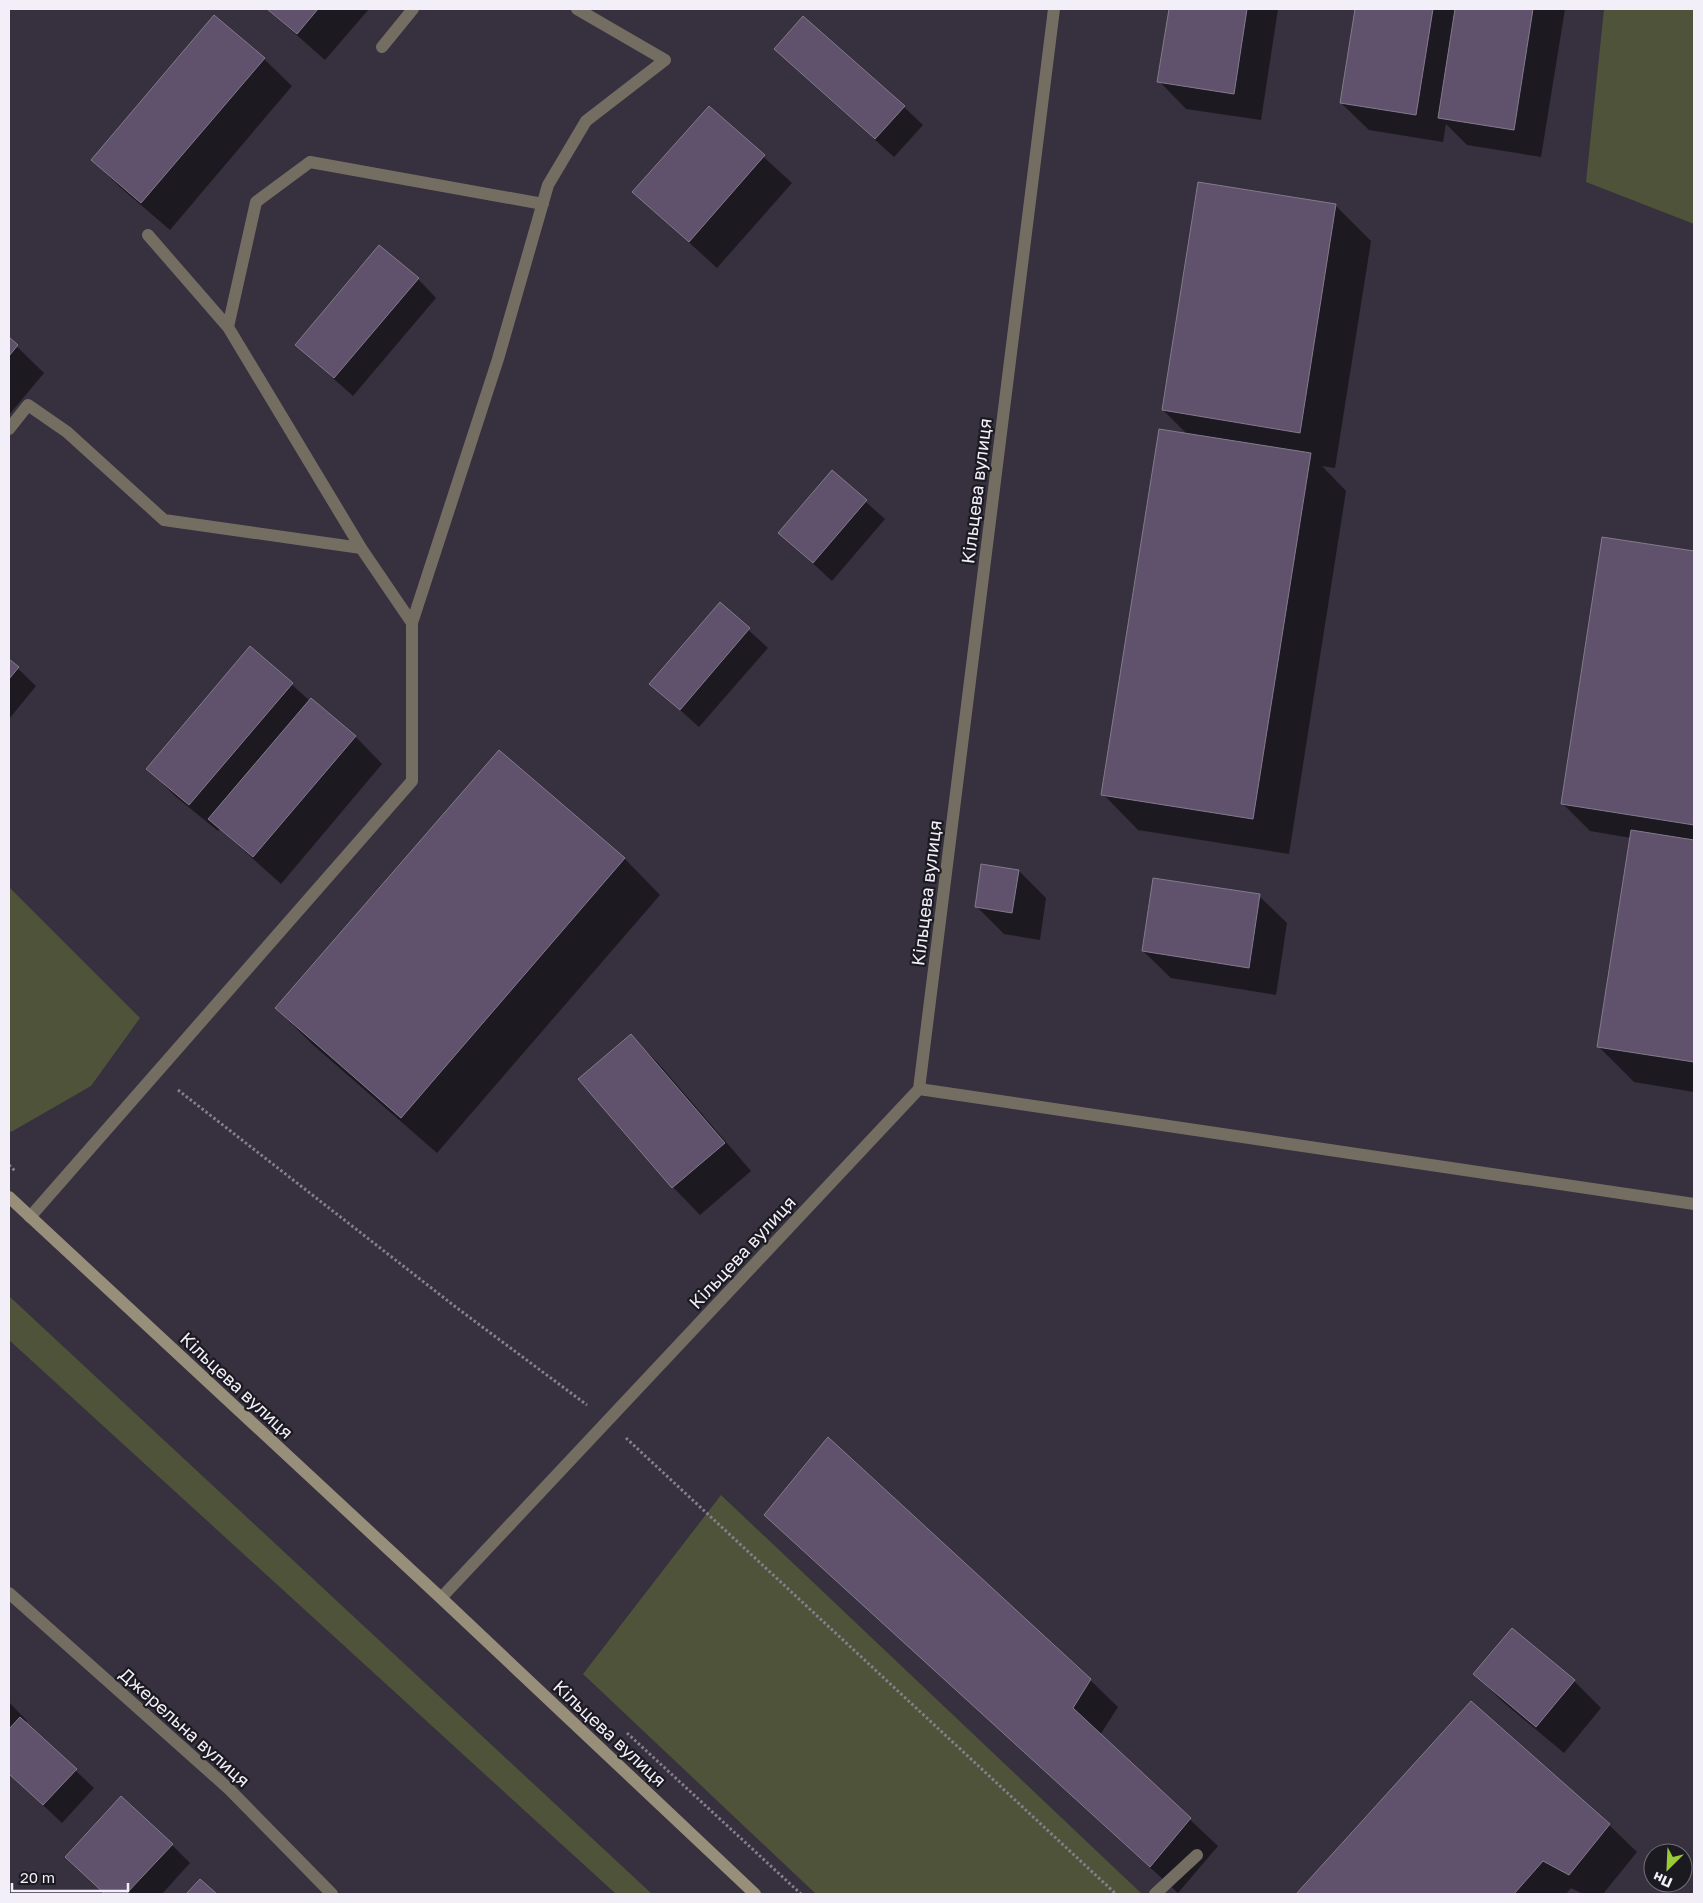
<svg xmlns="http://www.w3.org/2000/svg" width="1703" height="1903" font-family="'Golos Text',sans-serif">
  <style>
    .green { fill: #4e5339 }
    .shadow { fill: #0007 }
    .building { fill: #60526c; stroke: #837b8c }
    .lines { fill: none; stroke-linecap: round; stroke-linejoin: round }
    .path { stroke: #85808d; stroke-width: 3; stroke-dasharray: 2.5 2.5; stroke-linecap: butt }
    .lane { stroke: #746e62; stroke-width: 12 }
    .street { stroke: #746e62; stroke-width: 12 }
    .secondary { stroke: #988f7b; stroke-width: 12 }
    .labels { text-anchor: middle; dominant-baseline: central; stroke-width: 4.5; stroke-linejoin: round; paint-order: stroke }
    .street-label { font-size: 18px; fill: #f2eff9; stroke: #1c1a21 }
  </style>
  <rect width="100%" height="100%" fill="#36303f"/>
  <!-- green -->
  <path class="green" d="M1604 9H1694V224L1586 182Z
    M9 887 140 1018 91 1086 11 1132 9 1130Z
    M9 1296 652 1894H616L9 1340Z
    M721 1495 1142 1894H816L583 1674Z"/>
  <!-- shadow -->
  <path class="shadow" d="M267 9H369L325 60Z
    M1170 9H1278L1261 120 1186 109 1159 81Z
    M1356 9H1565L1541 157 1467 145 1446 124 1443 142 1369 130 1341 103Z
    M214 17 264 59 292 86 170 230 120 187 92 160Z
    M775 49 904 107 923 125 894 157Z
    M709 107 792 183 717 268 634 192Z
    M1335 205 1371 241 1335 468 1322 466 1346 491 1289 854 1138 830 1103 794 1188 435 1163 410Z
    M418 279 436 298 353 396 296 345Z
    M9 339 44 373 9 415Z
    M832 472 885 519 832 581 780 533Z
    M1603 538 1694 552V1092L1634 1082 1598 1046 1631 838 1590 831 1563 804Z
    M720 604 768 648 699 727 651 684Z
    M251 648 310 701 355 736 382 764 281 884 220 829 218 831 175 796 148 769Z
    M9 660 36 686 9 719Z
    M499 751 625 859 660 895 437 1153 312 1044 276 1008Z
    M983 865 1019 871 1046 898 1040 940 1004 934 976 906Z
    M1259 896 1287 923 1276 995 1171 978 1143 951Z
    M631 1036 658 1063 751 1171 700 1215 673 1187 580 1080Z
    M766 1515 1090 1680 1118 1707 1100 1735 1218 1846 1178 1893Z
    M1475 1674 1574 1681 1601 1708 1564 1753 1502 1701Z
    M9 1702 27 1721 25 1723 94 1788 62 1823 9 1773Z
    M1472 1703 1609 1825 1637 1852 1603 1894H1583L1571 1888 1566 1894H1298Z
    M172 1845 190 1863 162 1894H106L85 1875Z"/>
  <!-- building -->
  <path class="building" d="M267 9H318L297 34Z
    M1169 9H1247L1234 94 1157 82Z
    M1355 9H1433L1416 115 1340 103Z
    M1455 9H1533L1514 130 1438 118Z
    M214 15 265 58 141 203 91 160Z
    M803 16 905 106 875 139 774 49Z
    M709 106 765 155 689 242 632 192Z
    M1198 182 1336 204 1300 433 1162 410Z
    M379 245 419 278 334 378 295 345Z
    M9 337 18 345 9 356Z
    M1159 429 1311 453 1253 819 1101 795Z
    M832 470 867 500 813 563 778 533Z
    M1602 537 1694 551V825L1561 804Z
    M720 602 750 628 680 710 649 684Z
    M250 646 293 683 189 805 146 769Z
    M9 659 19 667 9 679Z
    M311 698 356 736 253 857 208 819Z
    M499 750 625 858 401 1118 275 1008Z
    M1631 830 1694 840V1062L1597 1047Z
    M981 864 1019 870 1012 913 975 907Z
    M1153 878 1260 894 1249 968 1142 951Z
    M631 1034 725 1143 672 1188 578 1079Z
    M828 1437 1091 1679 1073 1708 1191 1818 1150 1867 764 1515Z
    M1512 1628 1575 1680 1536 1727 1473 1674Z
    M1471 1701 1610 1824 1569 1875 1543 1861 1514 1894H1296Z
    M20 1717 77 1769 43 1805 9 1774V1729Z
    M121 1796 173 1844 126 1894H105L65 1857Z
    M200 1879 217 1894H186Z"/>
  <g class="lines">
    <!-- path -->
    <path class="path" d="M178 1090 457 1308 587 1405
      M9 1165 15 1171
      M626 1438 1116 1894
      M627 1733 801 1894"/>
    <!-- lane -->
    <path class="lane" d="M382 47 413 9
      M148 235 228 327 361 548
      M228 327 256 202 310 162 543 204
      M9 429 28 405 67 432 164 520 361 548 412 623V781L30 1217
      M412 623 498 359 548 185 586 121 665 60 577 9
      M1155 1894 1197 1855"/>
    <!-- street -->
    <path class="street" d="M919 1089 1694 1204
      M9 1593 229 1789 332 1894
      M441 1598 919 1089 1054 9"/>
    <!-- secondary -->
    <path class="secondary" d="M9 1197 441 1598 755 1894"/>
  </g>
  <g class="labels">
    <!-- street labels -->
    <g class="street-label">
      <text transform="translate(976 491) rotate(-83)">Кільцева вулиця</text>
      <text transform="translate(926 893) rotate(-83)">Кільцева вулиця</text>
      <text transform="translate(742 1252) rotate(-47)">Кільцева вулиця</text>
      <text transform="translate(237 1385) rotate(43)">Кільцева вулиця</text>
      <text transform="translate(185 1727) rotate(42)">Джерельна вулиця</text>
      <text transform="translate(610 1733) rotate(43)">Кільцева вулиця</text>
    </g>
  </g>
  <!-- border -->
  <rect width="1703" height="1903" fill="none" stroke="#f2eff9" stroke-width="20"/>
  <!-- north arrow -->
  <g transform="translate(1668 1868) rotate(204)"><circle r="24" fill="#1c1a21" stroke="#726f77"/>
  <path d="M0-4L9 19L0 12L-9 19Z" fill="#99cb36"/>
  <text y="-8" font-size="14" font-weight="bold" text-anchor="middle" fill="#f2eff9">Пн</text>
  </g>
  <!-- scale -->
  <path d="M12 1883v8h116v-8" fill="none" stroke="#f2eff9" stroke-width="2.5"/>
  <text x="20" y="1883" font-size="15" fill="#f2eff9" stroke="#1c1a21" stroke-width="4" paint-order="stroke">20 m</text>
</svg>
